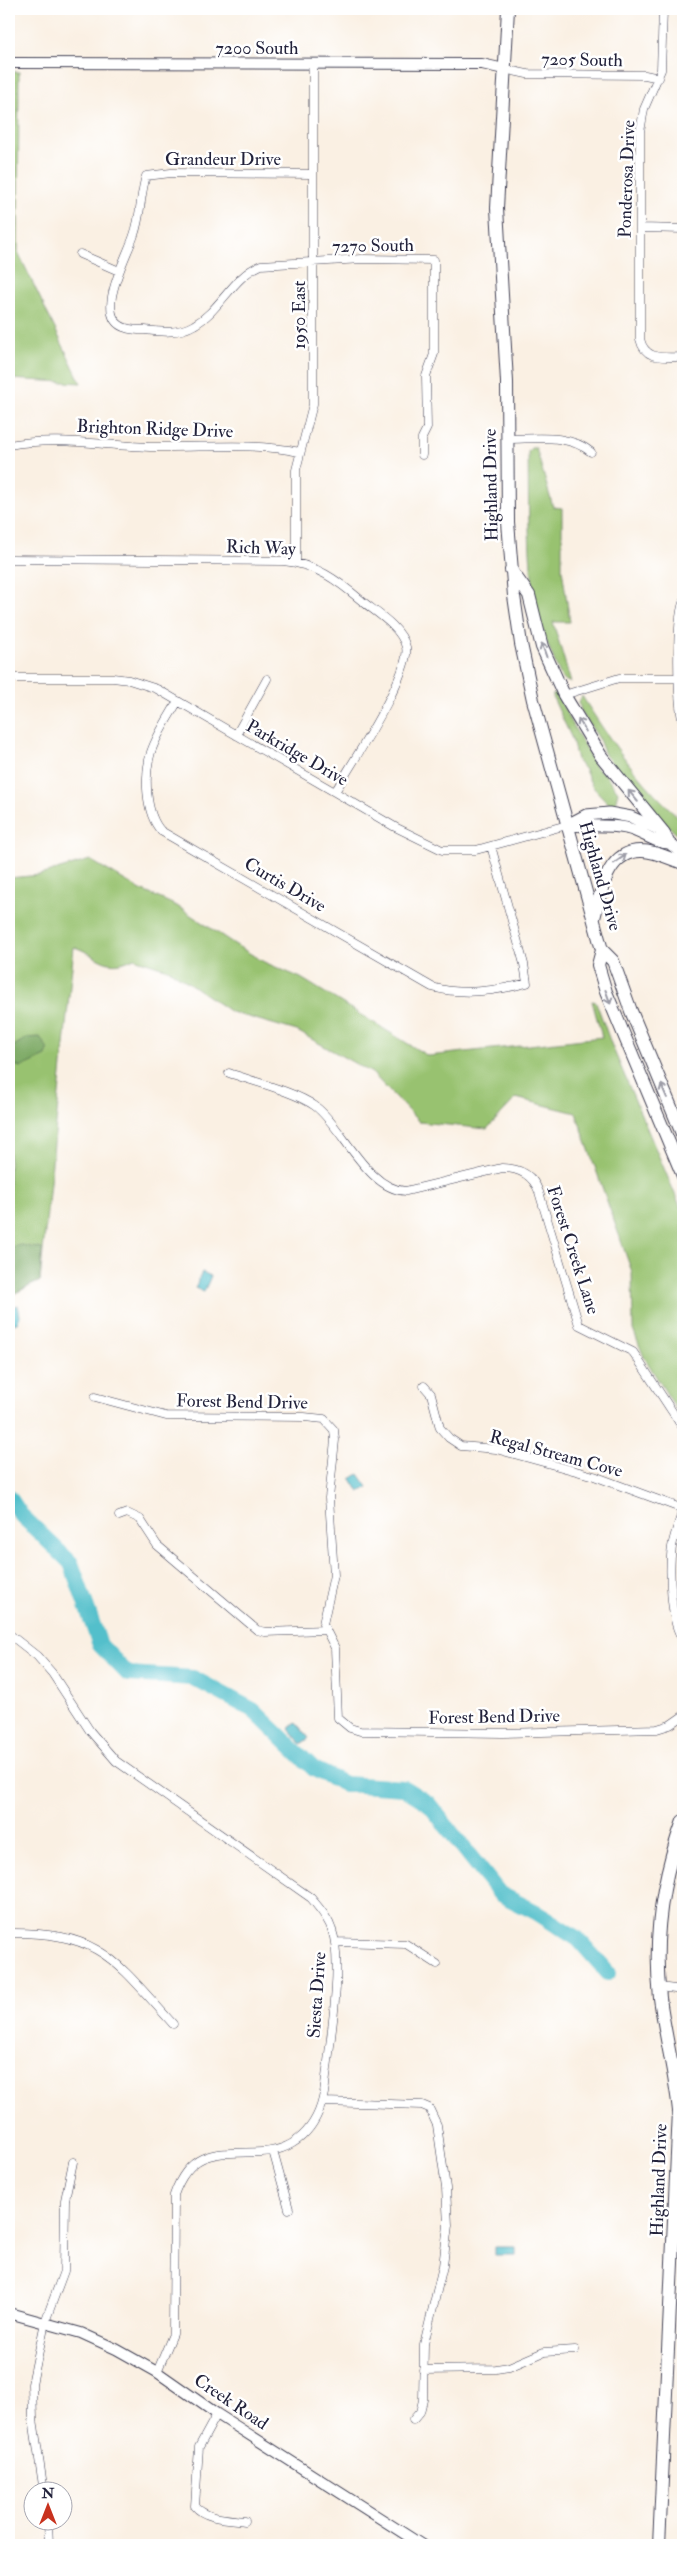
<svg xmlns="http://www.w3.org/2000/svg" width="692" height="2554" font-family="'IM FELL Double Pica',serif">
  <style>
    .green { fill: #98c26f; stroke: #5d7255 }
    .forest { fill: #7aa862; stroke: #4e654e }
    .water { fill: #52bfcb; stroke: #3a7083 }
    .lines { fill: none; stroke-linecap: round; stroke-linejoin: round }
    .river { stroke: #52bfcb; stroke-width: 16 }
    .minor-casing { stroke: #424154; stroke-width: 9 }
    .tertiary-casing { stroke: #424154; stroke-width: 12 }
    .secondary-casing { stroke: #424154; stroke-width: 13 }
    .primary-casing { stroke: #424154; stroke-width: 14 }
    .minor { stroke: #fff; stroke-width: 8 }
    .tertiary { stroke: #fff; stroke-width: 10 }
    .secondary { stroke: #fff; stroke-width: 11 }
    .primary { stroke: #fff; stroke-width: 12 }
    .oneway { stroke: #9c9ca7 }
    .labels { text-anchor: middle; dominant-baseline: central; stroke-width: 5; stroke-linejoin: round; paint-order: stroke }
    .street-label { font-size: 18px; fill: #22223b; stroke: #fff }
  </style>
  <rect width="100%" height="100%" fill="#fff"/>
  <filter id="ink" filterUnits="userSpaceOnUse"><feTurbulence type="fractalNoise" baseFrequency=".02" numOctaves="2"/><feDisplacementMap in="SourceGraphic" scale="10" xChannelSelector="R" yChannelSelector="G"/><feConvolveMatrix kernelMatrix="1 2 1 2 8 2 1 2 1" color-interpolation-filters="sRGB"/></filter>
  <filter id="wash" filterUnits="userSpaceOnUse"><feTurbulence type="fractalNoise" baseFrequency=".0096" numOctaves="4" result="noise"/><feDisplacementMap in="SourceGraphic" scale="20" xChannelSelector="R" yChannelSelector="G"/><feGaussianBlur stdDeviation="1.12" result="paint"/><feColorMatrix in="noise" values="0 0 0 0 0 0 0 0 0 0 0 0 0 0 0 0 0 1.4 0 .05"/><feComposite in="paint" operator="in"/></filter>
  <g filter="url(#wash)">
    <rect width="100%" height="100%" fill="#faf0e3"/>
    <!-- green -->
    <path class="green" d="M9 72H19L18 252 81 383 9 379Z
      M531 448H536L553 507 562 508V569L570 622H553L571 683 562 679C552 655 541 631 536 606 527 556 529 503 528 452Z
      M556 693 596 768 605 774 618 792 615 804 608 803 592 786 585 770 577 760 572 739 553 698V694Z
      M582 696C612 744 641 784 683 821V840L657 816 605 755 598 737 581 712 579 702Z
      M90 860 141 890 177 906 236 945 264 962 301 978 428 1056 602 1037 592 1001 596 1002 612 1046 683 1213V1420L644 1357 633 1330 632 1272 576 1113 516 1098 487 1129 419 1122 372 1073 297 1031 231 1012 170 970 134 958C105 973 98 954 74 947L40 1281 9 1296V1064L14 1067 27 1038 9 1049V878L40 875Z"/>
    <!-- forest -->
    <path class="forest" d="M40 1037 48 1050 46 1056 22 1067 9 1064V1049L27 1038Z
      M21 1245 42 1249 40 1281 9 1296V1247Z"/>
    <!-- water -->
    <path class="water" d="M202 1272 211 1276 204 1292 195 1288Z
      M18 1305 20 1316 17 1323 9 1325V1308Z
      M359 1474 368 1487 359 1492 351 1479Z
      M296 1723 309 1738 301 1744 289 1729Z
      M494 2247H516V2255H494Z"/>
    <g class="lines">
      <!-- river -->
      <path class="river" d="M9 1497 21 1515 71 1563 100 1645 128 1674 193 1678 253 1710 314 1769 345 1784 404 1788 428 1803 500 1894 536 1912 578 1939 608 1973"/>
    </g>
  </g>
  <g filter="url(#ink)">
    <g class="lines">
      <!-- minor casing -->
      <g class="minor-casing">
        <path id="minor" d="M663 9 661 70 644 109 640 132V339C645 361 664 357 683 357
          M504 69 527 74 645 75 659 78
          M313 174 171 173 146 176C140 195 141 216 134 235 128 255 91 318 126 328 131 330 139 330 145 330 161 332 179 334 194 325 221 310 232 277 261 265L362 259 434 260V354L426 376 427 428 422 438V455
          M640 228 683 229
          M80 254 119 271
          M508 439C536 439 568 433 591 452
          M9 445C58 436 105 446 154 447 203 448 253 442 300 452
          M9 559 283 561C316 564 337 580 362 601 377 613 401 627 406 647 412 672 350 766 335 792
          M296 562V470L313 404V65
          M683 603C676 622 677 702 683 723
          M9 678H113L129 680 157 689 395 827 442 850H476L567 825
          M564 695 619 678H683
          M178 701C169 717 157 734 151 752 144 775 145 813 161 831L432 987C463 996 497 991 527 983L524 964 491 846
          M236 735 267 679
          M9 806 10 807
          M229 1073C252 1081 296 1092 315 1106 343 1127 367 1190 406 1191L502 1168C520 1168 533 1175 539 1192L579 1325 633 1352 683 1428
          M424 1386 431 1394 440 1428 449 1438 461 1446 496 1449 594 1476 683 1509
          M95 1397 166 1416 304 1417 324 1419 334 1430 335 1440 329 1498 334 1575 323 1624 335 1648 338 1718 350 1728 360 1731 503 1733 657 1729 670 1725 683 1716
          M683 1510C679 1522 674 1535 672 1547 669 1567 670 1625 683 1639
          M119 1516 127 1513 140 1519 157 1545 257 1630 265 1632 325 1630
          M9 1634 37 1656 52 1673 90 1731 116 1761 311 1898C319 1908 328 1917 332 1930 344 1964 329 2047 325 2086 321 2122 300 2150 262 2152 219 2154 191 2147 174 2195L173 2334 157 2372
          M9 1933C101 1932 115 1960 173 2024
          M336 1942 406 1944 437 1964
          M659 1987 683 1990
          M324 2102 422 2105 429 2108 437 2125 446 2188 448 2225 443 2266 424 2344 423 2400 420 2412 413 2420
          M273 2151 289 2209
          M423 2370 496 2369 509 2367 544 2352 575 2350
          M217 2414 199 2447 195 2506C205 2519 229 2519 245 2521
          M44 2492 33 2419 32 2384 45 2322 64 2271 65 2200 73 2162
          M48 2522 49 2545"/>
      </g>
      <!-- tertiary casing -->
      <g class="tertiary-casing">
        <path id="tertiary" d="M9 63 482 64 504 69
          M9 2313 81 2333 116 2349 157 2372 217 2414 422 2545"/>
      </g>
      <!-- secondary casing -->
      <g class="secondary-casing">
        <path id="secondary" d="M567 825 586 815 609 813 631 817 658 829 664 833 669 843 683 854
          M567 825C587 827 607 824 626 828 642 831 653 843 669 843"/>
      </g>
      <!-- primary casing -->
      <g class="primary-casing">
        <path id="primary" d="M508 9 497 208 507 382 508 522 514 596 521 644 533 700 602 950 598 965 606 992 683 1176
          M511 570 529 595 542 647 564 695 601 756 664 833
          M594 918C601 892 607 850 642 851 656 851 670 859 683 863
          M602 950 613 961 631 1011 683 1136
          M659 2545 679 2111C675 2073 665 2036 660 1998 653 1937 662 1878 683 1821"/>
      </g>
      <!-- minor -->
      <use href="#minor" class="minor"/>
      <!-- tertiary -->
      <use href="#tertiary" class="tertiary"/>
      <!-- secondary -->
      <use href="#secondary" class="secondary"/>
      <!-- primary -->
      <use href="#primary" class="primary"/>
    </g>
    <!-- one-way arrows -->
    <defs><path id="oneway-shaft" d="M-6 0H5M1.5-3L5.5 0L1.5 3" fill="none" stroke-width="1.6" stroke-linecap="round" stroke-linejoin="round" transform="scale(1.25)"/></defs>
    <g class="oneway">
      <use href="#oneway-shaft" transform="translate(544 650) rotate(-110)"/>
      <use href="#oneway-shaft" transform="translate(582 725) rotate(-121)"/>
      <use href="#oneway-shaft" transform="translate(633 796) rotate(-130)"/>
      <use href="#oneway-shaft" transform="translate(620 859) rotate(-36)"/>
      <use href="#oneway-shaft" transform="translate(608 997) rotate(70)"/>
      <use href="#oneway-shaft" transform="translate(664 1091) rotate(-113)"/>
    </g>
  </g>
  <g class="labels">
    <!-- street labels -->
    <g class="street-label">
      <text x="257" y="48">7200 South</text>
      <text transform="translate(582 60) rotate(1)">7205 South</text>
      <text x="223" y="159">Grandeur Drive</text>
      <text transform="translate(627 179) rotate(-88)">Ponderosa Drive</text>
      <text transform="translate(373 246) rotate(-1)">7270 South</text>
      <text transform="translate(299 315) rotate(-90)">1950 East</text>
      <text transform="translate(155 429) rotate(2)">Brighton Ridge Drive</text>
      <text transform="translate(491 485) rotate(-91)">Highland Drive</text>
      <text transform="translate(261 548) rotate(2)">Rich Way</text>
      <text transform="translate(297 753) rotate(30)">Parkridge Drive</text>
      <text transform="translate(600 876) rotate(74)">Highland Drive</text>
      <text transform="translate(285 885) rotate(30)">Curtis Drive</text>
      <text transform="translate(573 1250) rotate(72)">Forest Creek Lane</text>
      <text transform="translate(242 1402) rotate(1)">Forest Bend Drive</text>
      <text transform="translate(556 1454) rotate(15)">Regal Stream Cove</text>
      <text transform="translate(494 1717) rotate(-1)">Forest Bend Drive</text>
      <text transform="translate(317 1995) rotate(-86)">Siesta Drive</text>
      <text transform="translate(659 2180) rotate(-88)">Highland Drive</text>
      <text transform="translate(231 2402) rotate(34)">Creek Road</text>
    </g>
  </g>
  <!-- margin -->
  <rect width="692" height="2554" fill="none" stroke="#fff" stroke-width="30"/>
  <!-- north arrow -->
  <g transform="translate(48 2506)"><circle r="24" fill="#ffffff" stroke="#a7a7b1"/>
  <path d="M0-4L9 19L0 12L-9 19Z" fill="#c8321e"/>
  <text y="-8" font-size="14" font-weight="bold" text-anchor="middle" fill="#22223b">N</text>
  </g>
</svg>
